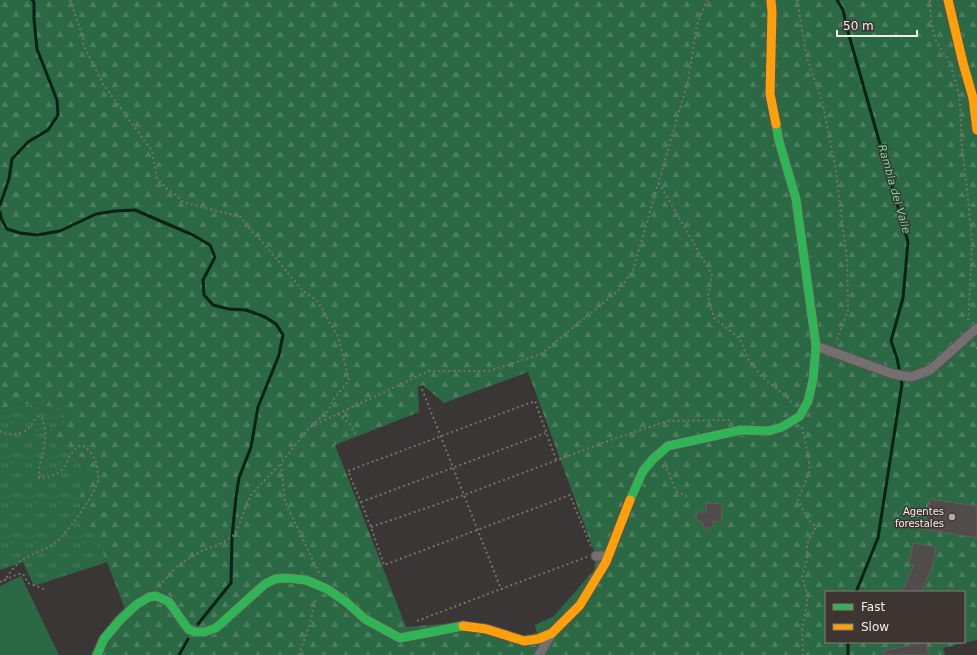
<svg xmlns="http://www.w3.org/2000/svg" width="977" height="655" font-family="'DejaVu Sans',sans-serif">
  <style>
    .grass { fill: url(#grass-tufts) }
    .forest { fill: url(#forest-firs); fill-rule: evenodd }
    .park { fill: #2b6844 }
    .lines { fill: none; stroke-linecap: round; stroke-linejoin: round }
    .stream { stroke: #092414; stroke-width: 3 }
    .building { fill: #504c4b; stroke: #625e5e }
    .street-casing { stroke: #585454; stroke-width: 11 }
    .fast-casing { stroke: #585454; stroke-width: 11 }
    .slow-casing { stroke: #585454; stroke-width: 11 }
    .path { stroke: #767272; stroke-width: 2; stroke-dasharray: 2 3; stroke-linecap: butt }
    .street { stroke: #74706f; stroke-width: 9 }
    .fast { stroke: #30b455; stroke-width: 9 }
    .slow { stroke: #ff9f0a; stroke-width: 9 }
    .poi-dot { fill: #b2adac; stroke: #3e3533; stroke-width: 1.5 }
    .labels { text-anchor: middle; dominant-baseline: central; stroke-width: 3; stroke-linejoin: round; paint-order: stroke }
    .poi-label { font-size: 10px; fill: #f2edeb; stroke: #3e3533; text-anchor: end }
    .water-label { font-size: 11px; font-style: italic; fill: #65de95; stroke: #3e3533 }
  </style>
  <defs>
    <pattern id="grass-tufts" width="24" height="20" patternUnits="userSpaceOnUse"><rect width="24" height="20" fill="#2b6844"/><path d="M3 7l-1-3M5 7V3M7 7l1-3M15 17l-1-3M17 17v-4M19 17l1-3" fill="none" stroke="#4a7e5f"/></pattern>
    <pattern id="forest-firs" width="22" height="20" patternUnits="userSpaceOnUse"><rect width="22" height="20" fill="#2b6844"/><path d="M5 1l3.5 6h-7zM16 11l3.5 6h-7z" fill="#4a7e5f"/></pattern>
  </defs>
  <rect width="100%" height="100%" fill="#3b3636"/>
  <!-- grass -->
  <path class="grass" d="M23 404 64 408 53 440 81 460 86 481 79 501 107 562 34 586 23 562 0 570V409Z"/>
  <!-- forest -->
  <path class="forest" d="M0 0H977V640L943 648 945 655H92L125 609 107 562 78 501 86 481 81 460 53 440 64 408 23 404 0 409ZM528 372 596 556 594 570 554 616 535 625 537 633 519 636 457 623 406 627 335 445 419 412 418 387 423 385 444 403ZM826 592H964V642H826Z"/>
  <!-- park -->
  <path class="park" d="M21 576 59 655H0V586Z"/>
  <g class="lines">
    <!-- stream -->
    <path class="stream" d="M837 0 843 10 848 32 908 242 903 298 891 341 897 358 902 384 878 538 856 592
      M0 205 9 179 12 159 28 142 48 130 58 115 57 100 37 49 34 19V2L32 0
      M0 212 1 218 7 229 20 233 37 235 60 231 96 214 115 211 135 210 193 235 210 245 215 257 203 280 204 295 213 305 229 309 246 310 265 317 276 324 283 335 279 355 258 407 251 447 239 478 236 497 232 537 231 583 198 624
      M848 642V655
      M179 655 188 639"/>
  </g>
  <!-- building -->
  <path class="building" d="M930 499 977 506V538L924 529Z
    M706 503 722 504 721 522 713 521V528H703V522L696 521 697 512H706Z
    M913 543 936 547 932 568 921 592H902L914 565 909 564Z
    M926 642 929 655H883V651Z"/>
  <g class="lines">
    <!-- street casing -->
    <g class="street-casing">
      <path id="street" d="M816 346 893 374 911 377 930 370 977 328
        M596 556H608
        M539 655 552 633"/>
    </g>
    <!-- fast casing -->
    <g class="fast-casing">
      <path id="fast" d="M630 500 643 471 653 459 668 446 741 430 768 431 782 427 800 416 808 401 813 380 816 346 796 199 779 141 776 124
        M97 655 104 639 120 620 136 605 149 597 156 596 169 602 188 629 195 632H204L216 628 265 584 275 579 286 578 306 580 327 589 345 601 365 619 400 638 463 626"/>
    </g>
    <!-- slow casing -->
    <g class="slow-casing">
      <path id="slow" d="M771 0 772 13 770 94 776 124
        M948 0 963 63 973 98 977 130
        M463 626 486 629 524 641 538 639 552 633 580 605 606 562 630 500"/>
    </g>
    <!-- path -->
    <path class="path" d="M70 0 83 37V44L103 84 152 151 157 178 168 190 176 195 183 202 241 217 247 226 264 244 302 290 316 300 324 311 328 320 338 336 349 380 333 400 328 411 312 425
      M797 0 807 58 822 101 835 165 847 259 848 310 836 343
      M930 0C930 15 931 31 938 44 942 51 947 57 950 64
      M952 70 958 90 960 103 962 148 967 188 972 243 968 324
      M659 183 712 275 708 296 714 318 740 339 748 359 762 377 788 398 793 405
      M974 343 977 349
      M422 389 501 589 587 557
      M338 414 350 424 356 436
      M802 427 808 455 810 470 798 500 808 519 816 527 807 544V560L802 577 808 596 802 630 803 655
      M0 431C7 436 21 435 28 429 32 425 34 420 38 416L42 418C51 443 38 456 39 478 74 476 62 453 82 445 94 453 99 465 98 479 98 491 66 535 55 543 46 550 32 553 22 560 15 565 9 574 4 581
      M556 460 535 401 348 471 371 527 384 565 570 495 592 549
      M662 466 667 469 676 491 690 498
      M361 502 546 433
      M371 527 464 495 616 438 668 421 730 420
      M319 573 285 502 281 463 310 427 429 371H489L541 354 619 290 633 270 688 81 697 25 707 0
      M0 582 18 574H23L28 583 46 590
      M159 586 177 566 201 551 218 545 232 537 236 532 250 496 281 463
      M417 621 501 589
      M299 655 310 623 316 597"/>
    <!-- street -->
    <use href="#street" class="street"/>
    <!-- fast -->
    <use href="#fast" class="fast"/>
    <!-- slow -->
    <use href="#slow" class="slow"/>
  </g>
  <!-- markers -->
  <circle class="poi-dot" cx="952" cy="517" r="4"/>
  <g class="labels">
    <!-- poi labels -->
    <g class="poi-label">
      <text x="944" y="511">Agentes<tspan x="944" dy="12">forestales</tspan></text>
    </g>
    <!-- water labels -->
    <g class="water-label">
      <text transform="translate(894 189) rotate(74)">Rambla del Valle</text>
    </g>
  </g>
  <!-- legend -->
  <rect x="825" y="591" width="140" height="52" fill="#3e3533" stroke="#867f7d"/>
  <rect x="833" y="604" width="20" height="6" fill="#30b455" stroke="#867f7d"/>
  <text x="861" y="611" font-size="12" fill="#f2edeb">Fast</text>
  <rect x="833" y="624" width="20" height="6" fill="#ff9f0a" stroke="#867f7d"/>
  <text x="861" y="631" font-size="12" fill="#f2edeb">Slow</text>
  <!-- scale -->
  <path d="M837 30v6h80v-6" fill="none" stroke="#f2edeb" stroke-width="2"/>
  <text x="843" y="30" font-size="12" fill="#f2edeb" stroke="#3e3533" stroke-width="3" paint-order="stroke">50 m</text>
</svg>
